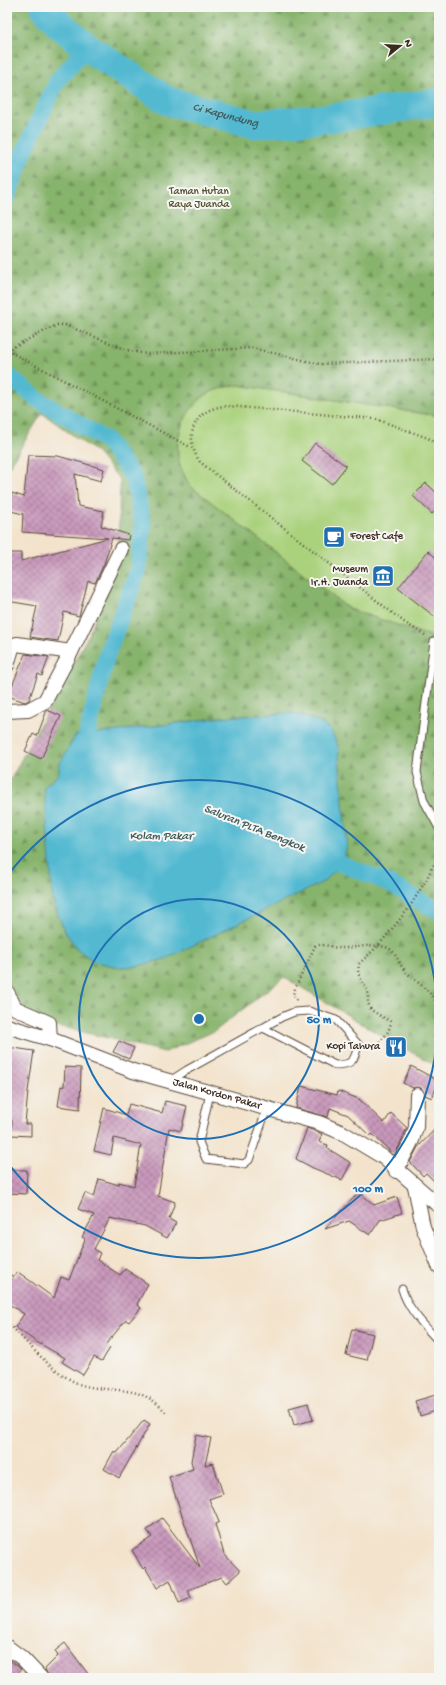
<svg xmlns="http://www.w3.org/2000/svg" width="446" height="1685" font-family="'Gochi Hand',sans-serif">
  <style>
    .green { fill: #aad27d; stroke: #727e4e }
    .forest { fill: url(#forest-firs); stroke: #616f45; fill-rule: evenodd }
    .water { fill: #53b9d1; stroke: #477278 }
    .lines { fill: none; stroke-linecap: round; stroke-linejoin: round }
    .canal { stroke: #53b9d1; stroke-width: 17 }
    .river { stroke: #53b9d1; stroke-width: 29 }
    .building { fill: url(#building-cross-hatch) }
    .lane-casing { stroke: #574638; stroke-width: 9 }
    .street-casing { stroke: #574638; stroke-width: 16 }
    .path { stroke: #574638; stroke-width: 2.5; stroke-dasharray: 1 3; stroke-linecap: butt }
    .lane { stroke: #fff; stroke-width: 7 }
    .street { stroke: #fff; stroke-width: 14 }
    .ring { fill: none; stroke: #1f6fb2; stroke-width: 2 }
    .labels { text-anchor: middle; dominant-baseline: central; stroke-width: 4; stroke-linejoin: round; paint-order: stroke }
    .park-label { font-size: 11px; fill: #575436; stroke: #f6f6f2 }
    .poi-label { font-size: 11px; fill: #3b2a1e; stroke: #f6f6f2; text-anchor: end }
    .street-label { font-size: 11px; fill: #3b2a1e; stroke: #f6f6f2 }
    .water-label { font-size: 12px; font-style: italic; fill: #435c5d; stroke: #f6f6f2 }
    .centre { fill: #1f6fb2; stroke: #f6f6f2; stroke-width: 2 }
    .ring-label { font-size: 12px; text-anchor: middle; font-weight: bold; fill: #1f6fb2; stroke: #f6f6f2; stroke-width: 4; stroke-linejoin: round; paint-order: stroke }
  </style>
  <defs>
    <pattern id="forest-firs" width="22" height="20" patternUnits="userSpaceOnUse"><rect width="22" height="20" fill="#87b46c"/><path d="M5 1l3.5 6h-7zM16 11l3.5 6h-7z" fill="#709358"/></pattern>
    <pattern id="building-cross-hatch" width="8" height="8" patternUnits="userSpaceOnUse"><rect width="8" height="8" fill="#c999bc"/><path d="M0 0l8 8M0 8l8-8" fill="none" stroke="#a47d98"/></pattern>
  </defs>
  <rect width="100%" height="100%" fill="#f6f6f2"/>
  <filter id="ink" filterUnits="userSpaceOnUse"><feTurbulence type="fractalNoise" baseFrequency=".025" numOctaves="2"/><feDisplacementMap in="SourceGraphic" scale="8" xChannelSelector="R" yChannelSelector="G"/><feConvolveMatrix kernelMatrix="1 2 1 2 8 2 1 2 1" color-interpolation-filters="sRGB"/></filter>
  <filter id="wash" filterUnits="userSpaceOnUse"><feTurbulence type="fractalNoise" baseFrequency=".012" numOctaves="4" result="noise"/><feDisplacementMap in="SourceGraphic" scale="16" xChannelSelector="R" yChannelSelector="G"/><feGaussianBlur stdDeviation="0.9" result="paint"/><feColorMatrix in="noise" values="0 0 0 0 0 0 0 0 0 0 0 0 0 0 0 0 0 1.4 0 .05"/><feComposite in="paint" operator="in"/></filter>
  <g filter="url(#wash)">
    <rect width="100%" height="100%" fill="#f3e3cc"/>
    <!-- green -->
    <path class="green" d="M238 385 439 416V639L349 609 189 485C185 476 179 467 178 456 175 432 187 405 209 393 218 388 228 387 238 385Z"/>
    <!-- forest -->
    <path class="forest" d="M7 7H439V416L238 385C228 387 218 388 209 393 187 406 175 432 178 456 179 467 185 476 189 485L349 609 439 639V1067L379 1034 284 977 215 1031 165 1052 67 1028 7 1017V786L89 634 118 558 120 480 96 452 42 413 7 470ZM292 713 317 721 330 729 337 746 347 847 138 966 120 967 96 962 44 787 58 775 76 735H87L223 717Z"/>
    <!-- water -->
    <path class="water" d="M292 713 317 721 330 729 338 746 347 847 341 864 325 881 165 959 138 966 120 967 95 962 77 949 64 930 53 901 44 787 58 775 60 763 76 735H87L223 717Z"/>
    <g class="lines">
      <!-- canal -->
      <path class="canal" d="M7 197 24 152 57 81 87 47
        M7 375 39 400 107 441 133 477 143 525 138 571 107 654 87 735
        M320 855 386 882 439 911"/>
      <!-- river -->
      <path class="river" id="s1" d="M45 7 58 23 87 47 168 101 254 124 330 118 439 102"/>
    </g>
    <g id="blocks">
      <!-- building -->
      <path class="building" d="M315 443 346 466 332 484 302 461Z
        M28 455 58 456 104 469 101 481 75 474 78 506 104 511 101 526 129 535 128 540 112 538 104 564 95 583 88 581 79 616 64 612 58 641 30 637 37 606 7 601V553H21V561L108 538 22 532 23 514 7 510 12 493 24 497Z
        M426 483 439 495V508L432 514 413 496Z
        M428 551 439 560V620L398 588Z
        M25 654 49 657 42 676 38 674 29 700 25 702 8 696Z
        M47 710 61 716 41 759 25 751 33 734 37 736Z
        M119 1041 134 1048 129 1059 113 1052Z
        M7 1047 34 1051 28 1091 25 1124H31V1136L11 1135 12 1120 7 1119Z
        M411 1066 439 1081 432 1098 425 1095 421 1088 417 1087 413 1088 403 1083Z
        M65 1067 81 1068 80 1109 58 1106 61 1086 64 1087Z
        M301 1086 337 1095 338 1091 359 1099 384 1123 391 1113 407 1128 396 1153 394 1155 372 1134 370 1136 348 1115 330 1108 328 1117 296 1108Z
        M165 1101 187 1106 181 1131 169 1128 158 1196 175 1202 169 1219 176 1223 167 1238 145 1226 110 1218 94 1249 100 1253 97 1260 120 1275 125 1269 148 1284 137 1304 141 1308 129 1322 126 1320 106 1344 110 1348 102 1361 94 1357 83 1375 62 1362 65 1358 35 1341 15 1327 24 1314 7 1303V1273L14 1277 18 1272 54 1298 61 1277 69 1280 85 1239 82 1237 94 1215 78 1209 85 1193 94 1197 99 1179 119 1185V1182L134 1186 141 1145 114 1138 111 1155 94 1151 104 1108 126 1115 129 1104 162 1113Z
        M439 1125V1186L426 1173 423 1176 410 1162 418 1147Z
        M307 1128 322 1134 319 1142 328 1145 327 1148 351 1163 342 1180 313 1168 296 1159Z
        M9 1170H27L26 1194 8 1193Z
        M359 1192 374 1205 397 1197 402 1213 380 1220 370 1235 349 1221 325 1229Z
        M352 1329 373 1334 367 1360 346 1355Z
        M439 1394V1410L420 1416 415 1401Z
        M308 1403 313 1420 294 1425 289 1408Z
        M144 1420 150 1424 119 1478 104 1469 114 1451 117 1453Z
        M196 1435 211 1438 205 1465 213 1463 223 1494 209 1499 219 1522 215 1524 224 1554 240 1571 227 1583 222 1577 188 1590 191 1598 179 1603 170 1580 157 1588 145 1567 143 1569 132 1550 152 1537 147 1530 162 1518 200 1568 169 1477 193 1469 191 1461Z
        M65 1643 91 1678H49L45 1669 58 1656 55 1651Z
        M7 1658 21 1669 14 1678H7Z"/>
    </g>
  </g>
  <g filter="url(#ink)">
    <use href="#blocks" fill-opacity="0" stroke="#574638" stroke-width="1"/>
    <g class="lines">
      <!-- lane casing -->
      <g class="lane-casing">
        <path id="lane" d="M434 641 417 772 424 801 439 828
          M170 1081 187 1070 282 1017 294 1012 309 1011 336 1020 358 1044C355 1061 352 1065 335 1065L263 1028
          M210 1093 199 1142 206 1159 244 1164 249 1160 267 1108
          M402 1289C408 1310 425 1326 439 1342"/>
      </g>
      <!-- street casing -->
      <g class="street-casing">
        <g id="street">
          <path d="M7 665 13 645 17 644 71 652"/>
          <path d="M7 711 28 710 45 701 71 652 121 549"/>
          <path d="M7 992 15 1008 49 1023 50 1039"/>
          <path id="s2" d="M7 1026 50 1039 133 1071 319 1123 343 1133 383 1157 439 1206"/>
          <path d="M396 1171 412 1140 416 1127 417 1095"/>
          <path d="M415 1186 423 1227 439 1266"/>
          <path d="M7 1647 22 1658 41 1678"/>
        </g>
      </g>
      <!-- path -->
      <path class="path" d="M192 448 12 353 11 348 57 325H65L130 351 146 354 252 348 320 364 439 359
        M425 635 404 622 200 462C182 435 195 407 228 406L376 419 428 438 439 445
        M297 1000 293 995 294 991 315 946C323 943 330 947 339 948 353 949 375 942 388 948 395 951 398 961 402 967 415 983 431 988 439 1008
        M368 1045C379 1047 390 1032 391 1022L371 1010 368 1003V992L358 973 359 964 378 946 409 908 425 882 439 854
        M7 1322C29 1344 50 1371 79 1384 98 1391 123 1388 140 1394 151 1398 160 1405 167 1414"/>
      <!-- lane -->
      <use href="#lane" class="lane"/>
      <!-- street -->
      <use href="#street" class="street"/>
    </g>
  </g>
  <!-- distance rings -->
  <g class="ring">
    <circle cx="199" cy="1019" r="120"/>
    <path d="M8 875A239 239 0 1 1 8 1163"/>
  </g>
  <!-- icons -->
  <defs>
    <g id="cafe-square" transform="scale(1.15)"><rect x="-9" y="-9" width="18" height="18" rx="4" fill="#1f6fb2" stroke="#f6f6f2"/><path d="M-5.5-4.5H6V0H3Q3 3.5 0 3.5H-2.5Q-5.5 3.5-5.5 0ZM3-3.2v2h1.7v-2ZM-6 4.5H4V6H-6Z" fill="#fff"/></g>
    <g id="museum-square" transform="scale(1.15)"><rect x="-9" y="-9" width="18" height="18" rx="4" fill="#1f6fb2" stroke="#f6f6f2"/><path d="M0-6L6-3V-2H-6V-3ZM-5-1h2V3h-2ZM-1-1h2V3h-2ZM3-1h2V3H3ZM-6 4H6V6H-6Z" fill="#fff"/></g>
    <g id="restaurant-square" transform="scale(1.15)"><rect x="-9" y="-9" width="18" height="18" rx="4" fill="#1f6fb2" stroke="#f6f6f2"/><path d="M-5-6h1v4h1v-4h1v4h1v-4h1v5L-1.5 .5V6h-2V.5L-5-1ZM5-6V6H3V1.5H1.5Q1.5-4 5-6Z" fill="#fff"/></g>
  </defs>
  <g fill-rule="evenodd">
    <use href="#cafe-square" x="334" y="537"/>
    <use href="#museum-square" x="383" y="576"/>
    <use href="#restaurant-square" x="396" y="1047"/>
  </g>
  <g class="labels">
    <!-- park labels -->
    <g class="park-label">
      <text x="199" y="192">Taman Hutan<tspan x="199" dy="13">Raya Juanda</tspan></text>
    </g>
    <!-- poi labels -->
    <g class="poi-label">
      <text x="350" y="537" text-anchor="start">Forest Cafe</text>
      <text x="368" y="570">Museum<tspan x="368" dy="13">Ir.H. Juanda</tspan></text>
      <text x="380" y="1047">Kopi Tahura</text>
    </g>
    <!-- street labels -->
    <g class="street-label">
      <text stroke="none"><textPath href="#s2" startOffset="221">Jalan Kordon Pakar</textPath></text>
    </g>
    <!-- water labels -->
    <g class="water-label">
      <text stroke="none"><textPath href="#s1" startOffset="215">Ci Kapundung</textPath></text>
      <text transform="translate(254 829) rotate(22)">Saluran PLTA Bengkok</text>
      <text x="161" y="837">Kolam Pakar</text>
    </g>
  </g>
  <circle cx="199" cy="1019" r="6" class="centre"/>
  <g class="ring-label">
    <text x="319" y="1023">50 m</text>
    <text x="368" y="1192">100 m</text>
  </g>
  <!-- margin -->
  <rect width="446" height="1685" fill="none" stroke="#f6f6f2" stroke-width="24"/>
  <!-- north arrow -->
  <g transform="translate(400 46) rotate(72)" stroke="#f6f6f2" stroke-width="3" paint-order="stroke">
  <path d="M0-3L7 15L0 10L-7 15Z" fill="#3b2a1e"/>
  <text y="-6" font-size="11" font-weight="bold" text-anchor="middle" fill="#3b2a1e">N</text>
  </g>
</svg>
